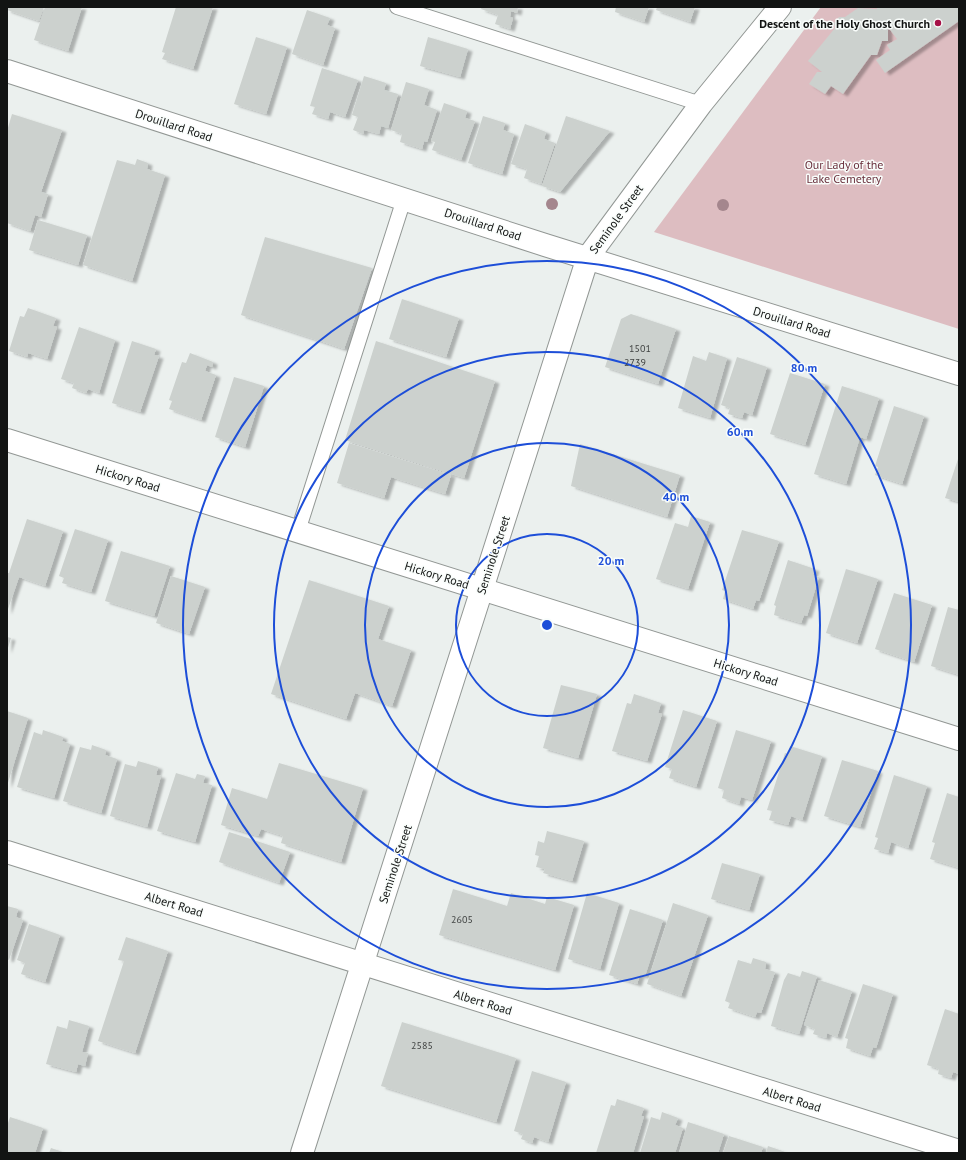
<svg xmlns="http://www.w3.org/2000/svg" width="966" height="1160" font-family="'PT Sans',sans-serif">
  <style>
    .green { fill: #ddbdc1 }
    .building { fill: #ccd1ce; filter: url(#shadow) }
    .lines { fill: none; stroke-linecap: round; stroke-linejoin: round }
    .lane-casing { stroke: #929794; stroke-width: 16 }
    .street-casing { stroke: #929794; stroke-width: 24 }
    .secondary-casing { stroke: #929794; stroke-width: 24 }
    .lane { stroke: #fff; stroke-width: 14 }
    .street { stroke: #fff; stroke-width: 22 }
    .secondary { stroke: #fff; stroke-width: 22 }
    .tree { fill: #a4868d }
    .ring { fill: none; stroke: #1d4ed8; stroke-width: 2 }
    .poi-dot { fill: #a61047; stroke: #f9fdfb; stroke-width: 1.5 }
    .labels { text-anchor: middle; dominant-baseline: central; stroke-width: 3; stroke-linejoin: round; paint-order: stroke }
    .number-label { font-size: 10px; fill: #404342 }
    .poi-label { font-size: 12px; font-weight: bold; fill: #121413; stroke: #f9fdfb; text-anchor: end }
    .street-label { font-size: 12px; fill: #121413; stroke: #f9fdfb }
    .park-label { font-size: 12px; fill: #6a303d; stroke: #f9fdfb }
    .centre { fill: #1d4ed8; stroke: #f9fdfb; stroke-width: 2 }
    .ring-label { font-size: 12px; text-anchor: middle; font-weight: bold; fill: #1d4ed8; stroke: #f9fdfb; stroke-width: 3; stroke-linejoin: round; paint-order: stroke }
  </style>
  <defs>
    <filter id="shadow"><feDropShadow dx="4.5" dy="2.5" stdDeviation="1" flood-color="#0004"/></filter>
  </defs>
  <rect width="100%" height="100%" fill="#ebf0ee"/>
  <!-- green -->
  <path class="green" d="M821 7H959V329L654 232Z"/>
  <!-- building -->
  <path class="building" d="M7 7H44L39 21 7 10Z
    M45 7H82L68 51 34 40Z
    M176 7H213L193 69 162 59 165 53 162 52Z
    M482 7H518L517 13 511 11 510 17 513 18 510 29 495 24 498 15 481 9Z
    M616 7H649L644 22 615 12Z
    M657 7H695L690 22 656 10Z
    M876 7H959V21L885 73 876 60 890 50 887 45 897 39 888 27V41H882L877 55H871L843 94 831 86 825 94 809 84 817 72H822L808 61 835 28 834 23 839 17H845L858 8 877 9Z
    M307 10 330 18 327 25 335 28 323 65 292 54Z
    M256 37 287 47 266 114 234 104Z
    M428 37 468 49 460 77 420 66Z
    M322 68 358 80 345 117 330 112 328 119 312 114 315 107 310 106Z
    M364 76 386 83 384 90 398 94 388 128 381 126 379 134 364 130 363 134 353 130 358 117 352 115Z
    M406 82 429 89 424 105 437 110 427 142 424 141 422 149 400 142 402 134 391 130Z
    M444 103 467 111 465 118 475 121 461 160 432 150 435 142 431 141Z
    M12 114 62 130 41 192 48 194 41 217 35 215 30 231 7 223V131Z
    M483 116 505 123 503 130 514 134 502 174 468 163Z
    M566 116 610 131 560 192 542 186Z
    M525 124 546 132 544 139 555 143 541 184 524 178 527 169 511 164Z
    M137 159 148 163 147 169 165 175 132 281 83 265 117 160 135 165Z
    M38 220 87 235 78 265 29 250Z
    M265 237 372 268 344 349 241 315Z
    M402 299 459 318 446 357 389 339Z
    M28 308 56 318 53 326 57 327 47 359 28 353 27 357 9 351 20 316 24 317Z
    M631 314 676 329 658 384 605 367 621 319Z
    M79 327 115 340 99 393 88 389 86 393 72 388 74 383 61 379Z
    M132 341 156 349 154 355 159 356 140 412 112 403Z
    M376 341 495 381 464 478 345 440Z
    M709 352 727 358 710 418 678 408 693 356 706 361Z
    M190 353 213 362 212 367 207 365 205 371 216 375 201 420 169 409 172 401 169 400 182 362 186 363Z
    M737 357 767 367 752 415 744 412 742 418 728 414 730 408 721 405Z
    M790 373 825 384 805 445 770 434Z
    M234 377 264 386 245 447 215 437Z
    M842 386 879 398 866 439 860 437 846 484 814 474Z
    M894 406 924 416 902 484 875 475 878 467 875 466Z
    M349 443 451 475 445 494 391 477 384 498 337 483Z
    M580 444 680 475 667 517 571 486Z
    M959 456V502L945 498Z
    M691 516 710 522 688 589 656 579 675 523 688 527Z
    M27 519 63 531 45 586 19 577 7 612V573H9Z
    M75 529 108 540 91 592 62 583 64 578 59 576Z
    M742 530 779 541 759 601 756 600 753 609 723 599 725 591 722 590Z
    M121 551 170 566 154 616 105 601Z
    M788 560 815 569 813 575 819 577 807 616 804 615 801 623 774 615 776 606 774 605Z
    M846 569 878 579 857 643 826 633Z
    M171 576 205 587 189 634 156 623Z
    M309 580 389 606 378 639 411 650 392 706 355 693 346 719 271 694Z
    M894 593 932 605 914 662 875 649Z
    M948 607 959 610V675L931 666Z
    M7 637 11 638 7 651Z
    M561 685 597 694 578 758 543 748Z
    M634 694 661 703 658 713 662 714 647 761 612 751 627 703 631 704Z
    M683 710 717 721 696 787 669 778 672 769 665 767Z
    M7 711 28 718 7 786Z
    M43 730 63 737 62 741 70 744 54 798 17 787 34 732 42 735Z
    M736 730 771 741 752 800 741 797 739 804 722 798 724 790 718 788Z
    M92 745 106 750 105 755 117 759 101 813 63 801 80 747 91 750Z
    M790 746 822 756 802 820 791 816 788 825 769 820 772 811 767 810 785 753 788 754Z
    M842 760 878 771 860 827 824 816Z
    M138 761 158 767 156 775 161 776 147 827 110 816 125 764 136 767Z
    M279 763 363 788 341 862 281 843 283 836 261 829 258 836 221 825 232 788 267 799Z
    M176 773 195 779 197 774 205 776 203 783 212 785 195 842 157 831Z
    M894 775 927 786 908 848 891 842 888 853 874 849 878 838 875 837Z
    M947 793 959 797V868L930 859 935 843 932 842Z
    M547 831 584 841 572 881 543 873 545 869 536 867 539 856 535 855 538 841 544 843Z
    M229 832 290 852 279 883 219 862Z
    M722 863 760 874 749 910 711 899Z
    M453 889 507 906 511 893 545 904 547 897 574 905 555 970 439 935Z
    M587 893 619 903 600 969 568 959Z
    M673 903 708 915 681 996 647 984Z
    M7 906 18 909 16 917 23 920 9 960 7 959Z
    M630 909 663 920 645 976 640 975 637 984 609 975Z
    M29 924 60 935 45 982 21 974 25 963 17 960Z
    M126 937 168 951 135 1053 98 1041 124 961 118 960Z
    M753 958 766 962 765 969 775 972 761 1013 757 1012 755 1017 728 1008 730 1003 725 1001 738 960 751 964Z
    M802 971 817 976 799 1034 771 1026 784 980 788 973 800 977Z
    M819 980 852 991 837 1037 827 1033 826 1038 813 1034 815 1029 804 1025Z
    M863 984 893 994 876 1048 873 1047 870 1056 846 1048 848 1039 845 1038Z
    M945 1009 959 1014V1074L953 1072 951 1078 938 1074 939 1069 927 1065Z
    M69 1020 89 1026 82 1052 88 1053 85 1066 78 1064 76 1072 46 1064 57 1026 67 1029Z
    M402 1022 516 1058 496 1122 381 1086Z
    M532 1071 566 1082 548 1142 534 1137 532 1143 521 1139 523 1134 514 1131Z
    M617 1099 644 1108 641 1116H644L633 1153H596L611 1105 615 1106Z
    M662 1112 678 1118 675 1125 683 1128 675 1153H640L651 1117 660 1120Z
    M10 1117 43 1128 35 1153H7V1126Z
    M688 1122 724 1134 718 1153H679Z
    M729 1136 763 1147 761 1153H723Z
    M768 1146 788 1153H766Z
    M51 1148 66 1153H49Z"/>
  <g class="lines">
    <!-- lane casing -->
    <g class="lane-casing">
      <path id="lane" d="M397 7 701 104
        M298 531 404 199"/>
    </g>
    <!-- street casing -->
    <g class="street-casing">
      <path id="street" d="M7 440 959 739
        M7 852 959 1151"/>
    </g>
    <!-- secondary casing -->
    <g class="secondary-casing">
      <path id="secondary" d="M7 71 545 245 959 374
        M302 1153 588 257 701 104 780 7"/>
    </g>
    <!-- lane -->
    <use href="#lane" class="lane"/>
    <!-- street -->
    <use href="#street" class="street"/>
    <!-- secondary -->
    <use href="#secondary" class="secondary"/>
  </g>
  <!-- trees -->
  <g class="tree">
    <circle cx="552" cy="204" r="6"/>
    <circle cx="723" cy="205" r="6"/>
  </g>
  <!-- distance rings -->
  <g class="ring">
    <circle cx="547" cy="625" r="91"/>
    <circle cx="547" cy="625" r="182"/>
    <circle cx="547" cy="625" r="273"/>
    <circle cx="547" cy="625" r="364"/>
  </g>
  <!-- markers -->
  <circle class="poi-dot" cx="938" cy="23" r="4"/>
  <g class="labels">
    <!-- number labels -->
    <g class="number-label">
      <text x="640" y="348">1501</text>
      <text x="635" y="362">2739</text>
      <text x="462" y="919">2605</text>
      <text x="422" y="1045">2585</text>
    </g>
    <!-- poi labels -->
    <g class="poi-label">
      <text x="930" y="23">Descent of the Holy Ghost Church</text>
    </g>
    <!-- street labels -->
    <g class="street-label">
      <text transform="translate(174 125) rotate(18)">Drouillard Road</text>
      <text transform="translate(616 219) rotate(-54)">Seminole Street</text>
      <text transform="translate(483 224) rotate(18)">Drouillard Road</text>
      <text transform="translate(792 322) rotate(17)">Drouillard Road</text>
      <text transform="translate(128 478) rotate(17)">Hickory Road</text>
      <text transform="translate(493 555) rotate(-72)">Seminole Street</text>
      <text transform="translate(437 575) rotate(17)">Hickory Road</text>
      <text transform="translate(746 672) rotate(17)">Hickory Road</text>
      <text transform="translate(395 864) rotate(-72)">Seminole Street</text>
      <text transform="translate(174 904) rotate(17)">Albert Road</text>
      <text transform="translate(483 1002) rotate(17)">Albert Road</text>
      <text transform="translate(792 1099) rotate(17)">Albert Road</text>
    </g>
    <!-- park labels -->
    <g class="park-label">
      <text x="844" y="164">Our Lady of the<tspan x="844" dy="14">Lake Cemetery</tspan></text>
    </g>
  </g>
  <circle cx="547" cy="625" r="6" class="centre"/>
  <g class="ring-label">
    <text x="804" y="372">80 m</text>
    <text x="740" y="436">60 m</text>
    <text x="676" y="501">40 m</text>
    <text x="611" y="565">20 m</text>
  </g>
  <!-- border -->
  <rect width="966" height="1160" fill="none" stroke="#121413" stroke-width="16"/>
</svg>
